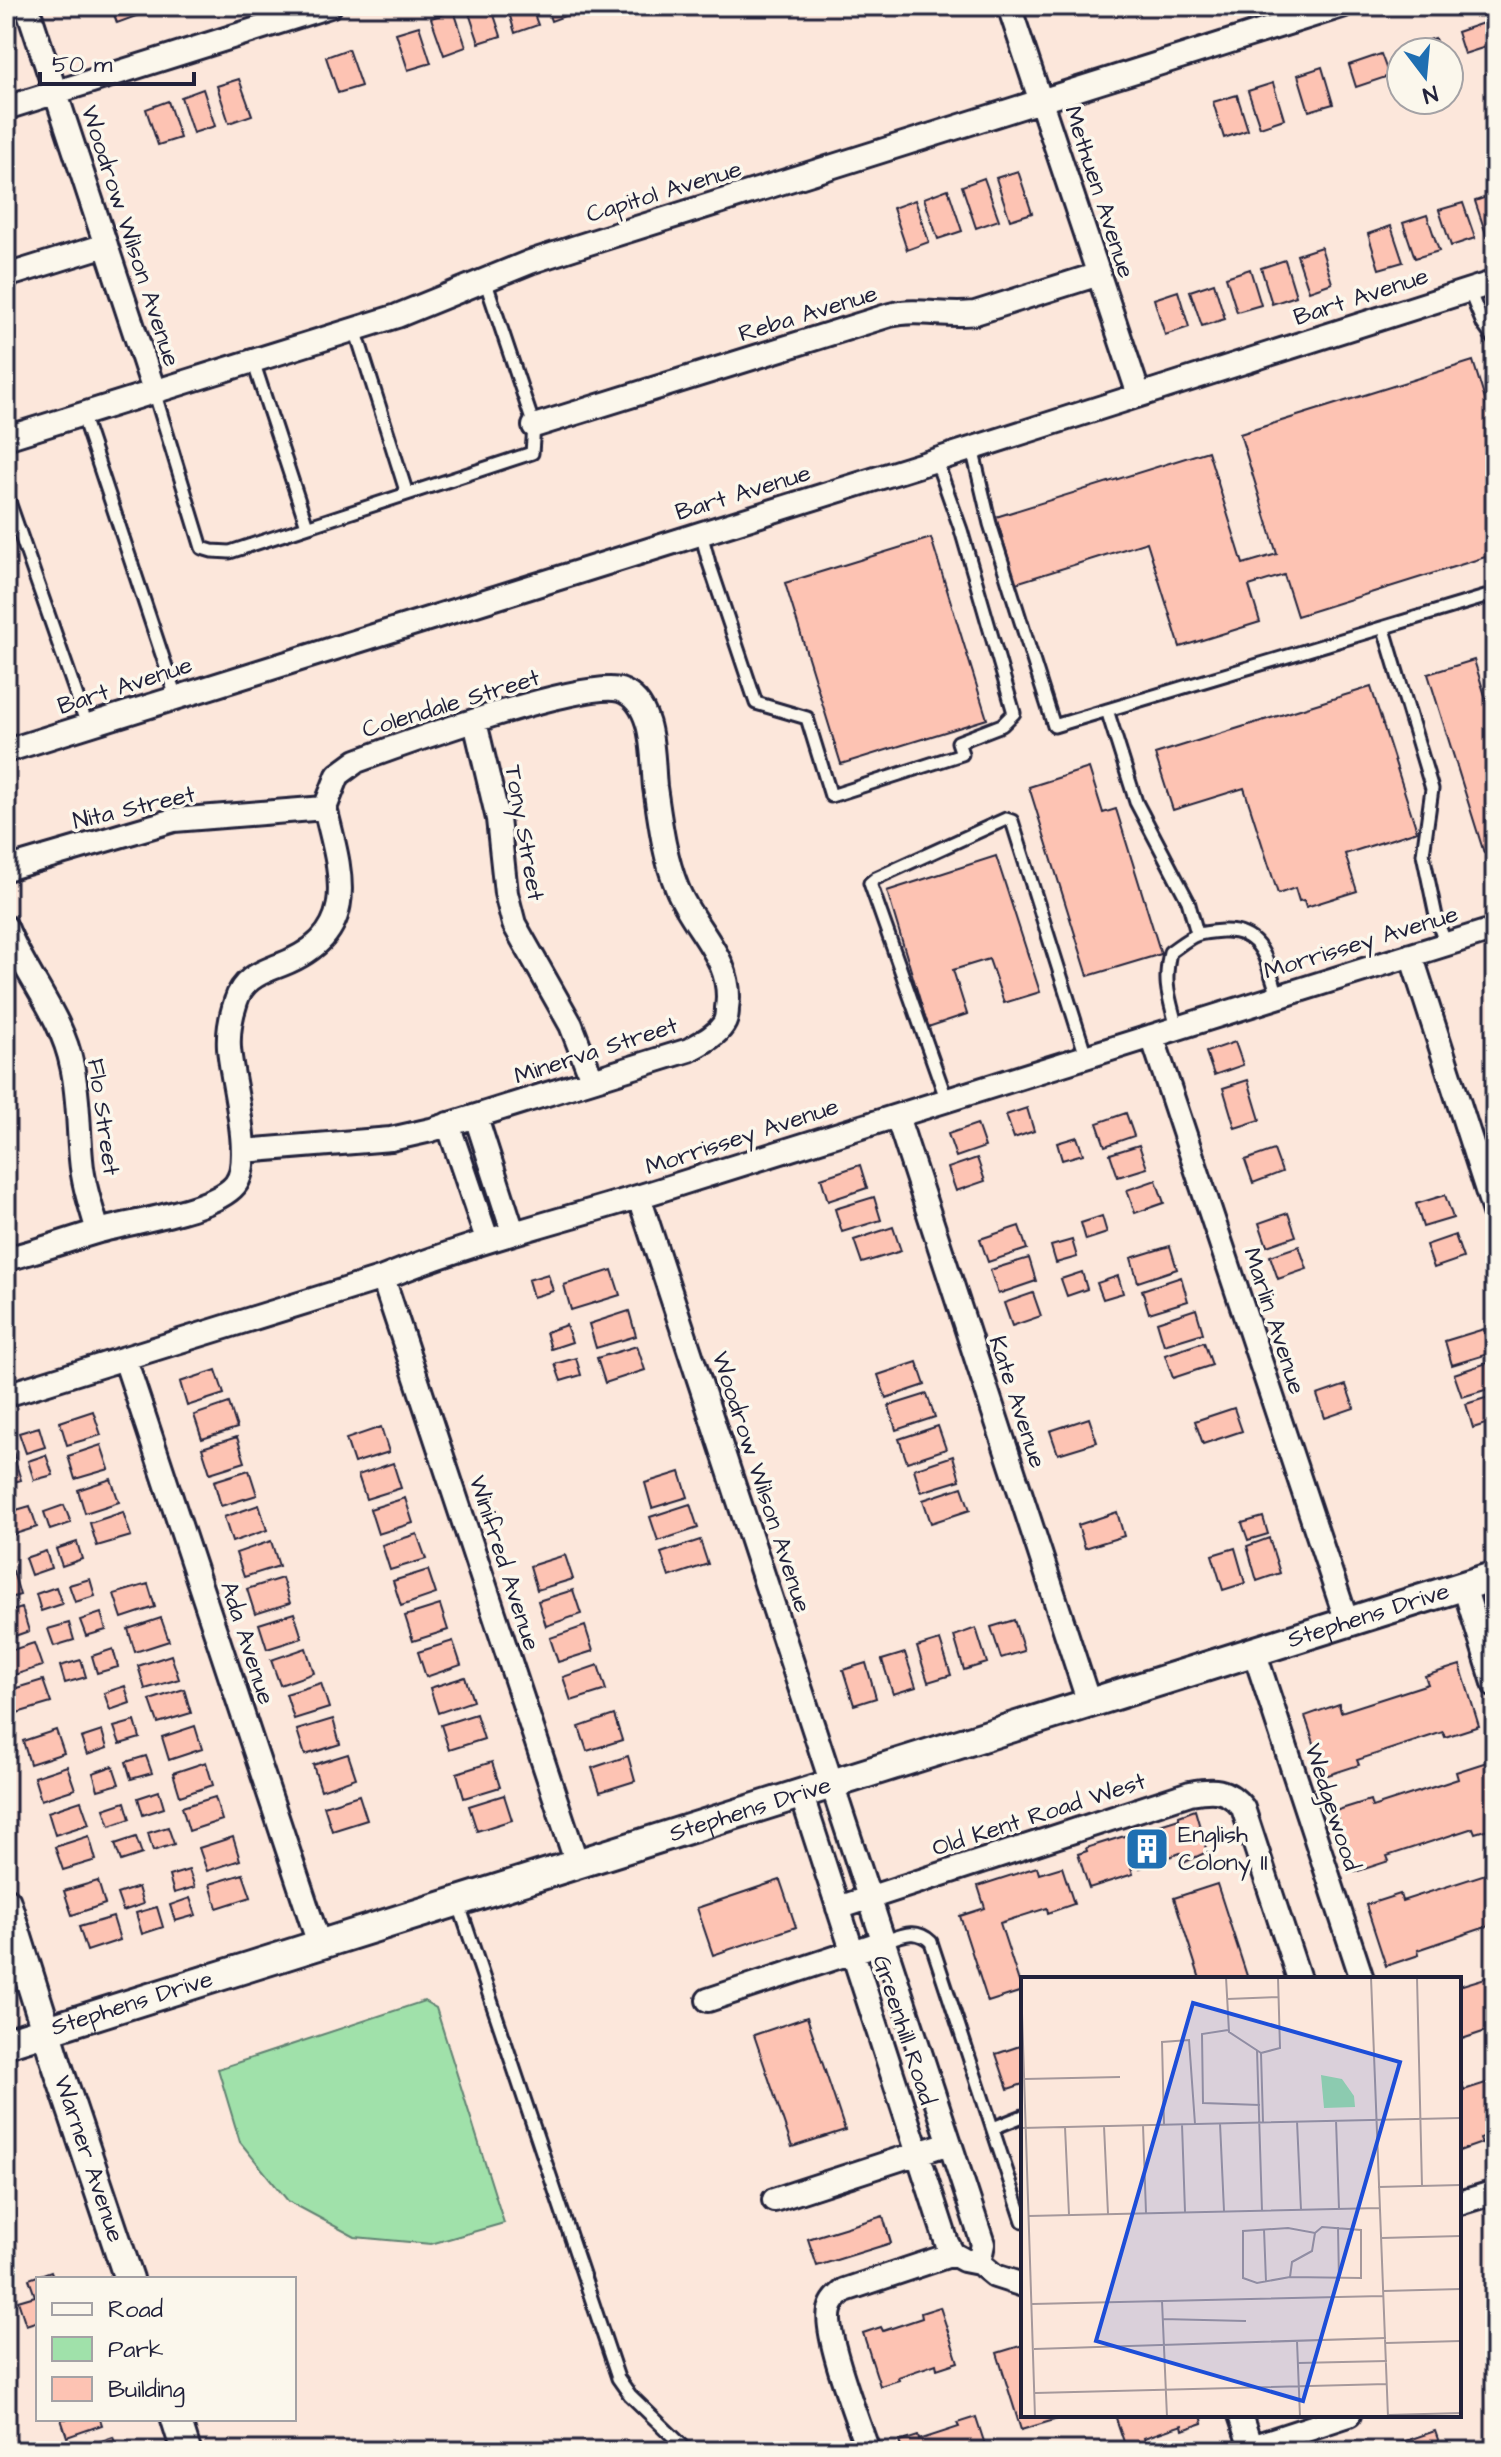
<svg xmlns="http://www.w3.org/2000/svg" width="1501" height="2457" font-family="'Architects Daughter',sans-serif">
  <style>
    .green { fill: #a0e1aa; stroke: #618272; stroke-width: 2 }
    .building { fill: #fdc3b3; stroke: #22223b; stroke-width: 2 }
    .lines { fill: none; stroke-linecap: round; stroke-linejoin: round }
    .service-casing { stroke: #22223b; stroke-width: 17 }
    .minor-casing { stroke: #22223b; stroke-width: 28 }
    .tertiary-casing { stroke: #22223b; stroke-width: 34 }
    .service { stroke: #fbf7ec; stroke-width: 11 }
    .minor { stroke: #fbf7ec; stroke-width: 22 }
    .tertiary { stroke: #fbf7ec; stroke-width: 28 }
    .labels { text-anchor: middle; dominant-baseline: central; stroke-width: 7; stroke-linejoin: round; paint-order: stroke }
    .street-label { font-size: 24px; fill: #22223b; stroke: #fbf7ec }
    .poi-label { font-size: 24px; fill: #22223b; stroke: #fbf7ec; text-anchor: start }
    .inset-road { fill: none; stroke: #a5989b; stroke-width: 2 }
    .view { fill: #1d4ed8; fill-opacity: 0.15; stroke: #1d4ed8; stroke-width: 4 }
    .inset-edge { fill: none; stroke: #22223b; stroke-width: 4 }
  </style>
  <rect width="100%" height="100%" fill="#fce7db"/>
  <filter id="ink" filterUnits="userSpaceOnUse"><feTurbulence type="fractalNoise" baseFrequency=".0125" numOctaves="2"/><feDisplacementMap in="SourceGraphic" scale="16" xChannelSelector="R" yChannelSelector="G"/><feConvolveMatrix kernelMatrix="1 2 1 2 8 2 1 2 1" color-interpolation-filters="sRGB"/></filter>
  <g filter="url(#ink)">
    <!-- green -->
    <path class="green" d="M424 2001 436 2008 504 2223 431 2244 355 2237 288 2201 240 2142 218 2069Z"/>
    <!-- building -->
    <path class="building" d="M111 6H136L139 15 117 23Z
      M491 6 501 36 479 43 467 7Z
      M507 6H531L538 25 515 33Z
      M546 6H570L573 13 551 21Z
      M454 11 466 47 444 55 431 18Z
      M1489 21 1495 44 1464 54 1457 32Z
      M419 26 431 63 408 70 396 33Z
      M1435 38 1439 52H1404L1402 49Z
      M348 49 361 86 338 93 326 57Z
      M1381 54 1389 76 1356 87 1349 65Z
      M1322 67 1333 104 1309 111 1298 75Z
      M239 79 252 115 229 123 217 86Z
      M1273 83 1284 119 1260 127 1248 91Z
      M203 89 215 126 193 133 181 97Z
      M1237 95 1248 130 1224 138 1213 102Z
      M168 101 180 138 158 145 146 109Z
      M1018 171 1032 213 1010 220 996 178Z
      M984 178 999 220 976 228 962 186Z
      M948 189 962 231 938 239 924 198Z
      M1495 194V234L1487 237 1475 201Z
      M915 200 929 242 907 250 893 208Z
      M1463 203 1475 238 1451 246 1439 210Z
      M1427 215 1439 251 1415 258 1403 223Z
      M1391 226 1403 262 1379 269 1368 234Z
      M1321 247 1332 283 1309 291 1297 255Z
      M1285 260 1296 296 1272 304 1261 268Z
      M1250 269 1261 305 1237 312 1226 277Z
      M1214 283 1225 319 1202 326 1190 291Z
      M1178 291 1189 327 1165 335 1154 299Z
      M1473 361 1495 432V554L1297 616 1284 575 1249 586 1260 622 1180 647 1147 542 1016 583 996 517 1208 451 1243 564 1277 554 1240 434Z
      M931 538 987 719 841 764 785 583Z
      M1474 660 1495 728V849L1484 853 1428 674Z
      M1371 687 1417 831 1345 854 1357 891 1306 907 1304 900 1299 901 1295 888 1278 894 1244 788 1173 810 1155 754Z
      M1089 768 1103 813 1116 809 1161 954 1088 976 1029 787Z
      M996 856 1040 992 1004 1003 989 959 953 970 967 1014 928 1027 887 891Z
      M1235 1042 1243 1065 1214 1075 1206 1052Z
      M1248 1080 1260 1120 1235 1128 1223 1088Z
      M1027 1108 1034 1131 1014 1138 1006 1115Z
      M1126 1113 1134 1136 1105 1146 1097 1123Z
      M977 1124 985 1147 956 1157 948 1134Z
      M1077 1137 1083 1154 1062 1160 1057 1143Z
      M1139 1145 1147 1168 1118 1177 1110 1154Z
      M1274 1150 1282 1172 1253 1183 1245 1160Z
      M977 1158 985 1181 956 1191 948 1168Z
      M860 1165 867 1188 828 1201 821 1178Z
      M1156 1180 1164 1203 1135 1213 1127 1190Z
      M1445 1195 1453 1218 1423 1227 1416 1204Z
      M874 1197 881 1220 842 1232 835 1209Z
      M1288 1213 1296 1236 1267 1246 1259 1223Z
      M1102 1216 1107 1233 1086 1240 1081 1223Z
      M1019 1226 1027 1249 988 1262 980 1239Z
      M893 1227 901 1251 862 1263 854 1240Z
      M1455 1235 1463 1258 1434 1268 1426 1245Z
      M1072 1240 1077 1257 1056 1263 1051 1246Z
      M1170 1246 1177 1269 1138 1282 1131 1258Z
      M1299 1246 1307 1269 1278 1279 1270 1256Z
      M1029 1258 1036 1281 998 1294 990 1270Z
      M612 1270 620 1295 571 1310 564 1285Z
      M1082 1272 1087 1289 1067 1296 1061 1279Z
      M548 1274 553 1291 533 1297 528 1280Z
      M1118 1276 1123 1293 1103 1299 1097 1283Z
      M1181 1277 1188 1301 1149 1313 1142 1290Z
      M1033 1293 1041 1316 1012 1326 1004 1303Z
      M1196 1309 1203 1333 1164 1345 1157 1322Z
      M629 1311 636 1336 596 1348 589 1324Z
      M566 1325 572 1342 551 1349 546 1332Z
      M1484 1329 1491 1353 1452 1365 1445 1341Z
      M1204 1342 1212 1365 1173 1378 1165 1355Z
      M637 1346 645 1370 605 1383 597 1358Z
      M576 1358 581 1375 561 1381 555 1364Z
      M1493 1361 1495 1387 1462 1397 1454 1374Z
      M917 1362 925 1385 886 1398 878 1375Z
      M216 1370 224 1394 187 1406 180 1382Z
      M1346 1385 1354 1408 1325 1418 1317 1395Z
      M927 1394 935 1417 896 1430 889 1406Z
      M1495 1395V1421L1473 1428 1466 1404Z
      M229 1403 237 1428 202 1439 194 1415Z
      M1234 1408 1242 1431 1203 1444 1195 1421Z
      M93 1411 101 1435 67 1445 60 1422Z
      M1089 1418 1097 1442 1058 1454 1050 1431Z
      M938 1426 946 1449 907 1462 899 1439Z
      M39 1427 45 1447 26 1453 19 1433Z
      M381 1427 389 1452 354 1463 346 1439Z
      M8 1435 15 1458 6 1461V1436Z
      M237 1437 245 1462 210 1473 202 1448Z
      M101 1445 109 1469 75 1479 68 1456Z
      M46 1455 53 1475 34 1480 28 1461Z
      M953 1456 960 1480 921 1492 914 1469Z
      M15 1461 21 1480 6 1484V1464Z
      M393 1463 401 1488 366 1499 358 1475Z
      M249 1470 257 1495 221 1506 214 1481Z
      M680 1472 688 1497 652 1508 645 1483Z
      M111 1479 119 1502 85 1513 78 1490Z
      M962 1487 970 1510 931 1523 923 1500Z
      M405 1498 413 1523 378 1534 370 1509Z
      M690 1504 698 1528 658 1541 650 1517Z
      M64 1505 71 1523 50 1530 44 1512Z
      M259 1505 267 1530 232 1542 224 1517Z
      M30 1506 37 1527 12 1535 6 1513Z
      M123 1512 131 1536 97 1546 90 1523Z
      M1117 1512 1124 1536 1085 1548 1078 1525Z
      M1263 1517 1268 1534 1248 1540 1242 1523Z
      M417 1534 426 1559 390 1570 382 1545Z
      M1269 1538 1280 1573 1257 1581 1247 1546Z
      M700 1540 708 1564 669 1577 661 1553Z
      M271 1541 279 1566 244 1577 236 1553Z
      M77 1542 82 1559 62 1566 56 1549Z
      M1235 1548 1245 1583 1223 1590 1212 1555Z
      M46 1551 51 1568 31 1575 25 1558Z
      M565 1555 573 1579 537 1590 530 1566Z
      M428 1570 436 1594 401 1606 393 1581Z
      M13 1571 20 1595 6 1599V1573Z
      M282 1578 290 1603 255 1614 247 1589Z
      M90 1579 95 1596 75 1602 69 1585Z
      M148 1584 155 1607 122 1618 114 1594Z
      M56 1587 62 1604 41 1611 36 1594Z
      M573 1590 581 1614 546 1626 538 1601Z
      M440 1605 448 1630 413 1641 405 1616Z
      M22 1608 29 1631 6 1639V1613Z
      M101 1613 106 1630 86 1636 80 1620Z
      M294 1613 302 1638 267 1649 259 1624Z
      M161 1618 169 1641 135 1652 128 1629Z
      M1014 1620 1024 1651 1001 1658 991 1627Z
      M69 1623 74 1640 54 1646 48 1629Z
      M585 1626 593 1651 558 1662 550 1638Z
      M976 1628 987 1663 964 1670 954 1636Z
      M940 1640 951 1675 928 1682 917 1647Z
      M453 1641 461 1665 426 1677 418 1652Z
      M34 1643 42 1666 8 1677 6 1652Z
      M306 1648 314 1673 280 1685 271 1660Z
      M113 1649 118 1667 97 1673 92 1656Z
      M905 1653 916 1687 893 1694 882 1660Z
      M171 1655 179 1679 145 1689 138 1666Z
      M81 1660 86 1677 65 1683 60 1666Z
      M866 1663 876 1698 854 1705 843 1670Z
      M598 1665 606 1690 571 1701 563 1677Z
      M1460 1665 1479 1726 1445 1737 1443 1732 1357 1760 1359 1765 1325 1776 1305 1716 1339 1704 1341 1712 1428 1684 1425 1676Z
      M465 1677 473 1701 438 1713 430 1688Z
      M43 1680 51 1703 17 1713 10 1690Z
      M321 1683 329 1708 294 1719 286 1694Z
      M125 1686 130 1703 110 1710 104 1693Z
      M184 1689 191 1713 158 1723 150 1700Z
      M476 1714 484 1739 449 1750 441 1725Z
      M614 1715 622 1740 587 1751 579 1727Z
      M333 1719 340 1744 305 1755 297 1730Z
      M135 1721 140 1738 120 1744 114 1727Z
      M195 1726 202 1749 169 1760 162 1737Z
      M56 1730 64 1753 30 1764 23 1741Z
      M102 1731 107 1748 87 1755 81 1738Z
      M348 1754 356 1778 321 1790 313 1765Z
      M146 1756 152 1773 131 1779 126 1762Z
      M628 1756 635 1781 600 1792 592 1768Z
      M1490 1761 1495 1776V1827L1475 1833 1473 1828 1387 1856 1389 1861 1355 1872 1335 1811 1370 1800 1372 1807 1458 1779 1456 1772Z
      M206 1762 213 1785 180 1796 173 1773Z
      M492 1762 500 1787 464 1798 457 1773Z
      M67 1766 75 1789 41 1800 34 1777Z
      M113 1766 119 1784 98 1790 93 1773Z
      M159 1791 164 1808 143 1815 138 1798Z
      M359 1795 367 1820 332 1831 324 1806Z
      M504 1795 512 1820 477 1831 469 1806Z
      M215 1797 222 1820 189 1831 182 1807Z
      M81 1801 89 1824 55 1835 48 1812Z
      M125 1802 130 1819 110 1826 104 1809Z
      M1195 1810 1207 1852 1183 1863 1180 1853 1140 1868 1137 1857 1129 1860 1133 1874 1089 1888 1078 1854 1087 1851 1086 1848 1179 1819V1816Z
      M168 1827 174 1844 153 1851 148 1833Z
      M89 1836 96 1860 63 1870 55 1847Z
      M136 1837 142 1854 121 1861 115 1844Z
      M233 1837 240 1860 207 1871 199 1848Z
      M1495 1863V1924L1418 1950 1419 1955 1386 1966 1366 1905 1400 1894 1402 1901 1489 1873 1486 1866Z
      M1037 1867 1039 1874 1062 1867 1074 1904 1048 1913 1047 1908 1000 1923 1022 1991 988 2002 960 1916 985 1908 978 1886Z
      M189 1870 195 1887 174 1893 169 1876Z
      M243 1874 251 1897 217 1908 210 1884Z
      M780 1880 796 1927 713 1955 697 1908Z
      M98 1881 105 1904 72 1915 64 1891Z
      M1217 1884 1248 1979H1200L1174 1898Z
      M138 1887 143 1904 123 1911 117 1894Z
      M190 1898 196 1915 175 1921 170 1905Z
      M157 1907 163 1927 142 1934 136 1913Z
      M113 1917 120 1940 87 1951 79 1927Z
      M1495 1975V2028L1459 2040V1986Z
      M807 2017 845 2130 792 2147 754 2035Z
      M1023 2045V2084L1008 2089 996 2054Z
      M1495 2080V2133L1480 2138 1482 2143 1459 2151V2084L1462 2083 1464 2090Z
      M883 2216 891 2243 817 2266 808 2239Z
      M51 2271 54 2279H38V2321L26 2325 18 2301 35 2296 29 2279Z
      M940 2307 958 2362 937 2369 936 2364 898 2377 899 2380 880 2386 863 2333 881 2327 883 2331 922 2318 921 2313Z
      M1023 2345V2415H1071L1021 2430 997 2353Z
      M1115 2415H1201L1203 2423 1183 2430 1182 2425 1144 2438 1145 2442 1126 2448Z
      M976 2417 987 2451H903L899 2442 918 2436 919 2440 959 2427 957 2423Z
      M61 2419H100L102 2425 67 2437Z
      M1435 2431 1442 2451H1376Z
      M113 2437 118 2451H72Z"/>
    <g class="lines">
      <!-- service casing -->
      <g class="service-casing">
        <path id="service" d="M1469 290 1483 324 1495 341
          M355 329 407 494
          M253 361 307 526
          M154 391 202 548 212 551 230 552 532 453 534 426 485 280
          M82 414 176 697
          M972 448 990 524 1054 726 1495 594
          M6 493 87 725
          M701 533 709 563 756 703 807 718 831 796 962 754 958 742 1002 725 1014 713 961 530 936 460
          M1384 629 1432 789 1423 854 1437 921 1446 944
          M1107 710 1136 802 1188 901 1197 933
          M1177 1028C1169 996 1163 985 1170 952 1194 935 1193 933 1222 931 1264 929 1267 964 1278 996
          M947 1101 870 883 876 878 1006 819 1012 821 1086 1056
          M458 1902 618 2378 630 2395 688 2451
          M883 1942C900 1936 916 1927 931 1942L1023 2221
          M993 2128 1023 2116"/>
      </g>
      <!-- minor casing -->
      <g class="minor-casing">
        <path id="minor" d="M27 6 154 391
          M1009 6 1139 395
          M6 108 330 6
          M6 276 106 245
          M534 426 890 315C918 308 947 317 975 313L1099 274
          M6 438 397 316 530 262 573 248 1342 6
          M475 722 498 819 506 893 514 924 571 1025 592 1079
          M6 751 936 460 1495 282
          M6 869 174 820 325 808
          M6 927C25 975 62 1015 72 1066 79 1097 78 1128 81 1159 83 1184 91 1207 98 1231
          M1411 955 1495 1215
          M1152 1036 1347 1622
          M897 1116 1089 1703
          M476 1117 513 1232
          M448 1124 487 1239
          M243 1151 391 1139 431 1130 689 1050C701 1043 715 1037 723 1025 726 1021 727 1013 727 1008 735 960 693 929 677 888 664 856 660 821 655 787 652 759 656 702 620 690 584 679 400 745 357 761L338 775 325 808
          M639 1197 983 2244 979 2263
          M6 1259C38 1251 68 1240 99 1231 133 1221 213 1211 235 1185 255 1161 231 1080 229 1048 228 1032 231 1016 236 1001 242 981 257 974 275 967 361 937 343 879 325 808
          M383 1278 577 1864
          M125 1359 319 1944
          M6 1395 383 1278C480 1238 582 1216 682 1183 952 1096 1224 1014 1495 929
          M1464 1586 1495 1686
          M1254 1651 1362 1979
          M801 1793 947 2243 953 2254 964 2260 979 2263 995 2276 1023 2285
          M838 1908 1190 1793C1213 1789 1227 1788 1243 1808L1299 1979
          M708 2000 883 1942
          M774 2200 949 2143
          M1459 2203 1495 2192
          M1240 2415 1252 2451
          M1251 2447 1349 2415
          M868 2451C859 2424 823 2333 830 2310 832 2301 838 2296 845 2290L953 2254"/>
      </g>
      <!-- tertiary casing -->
      <g class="tertiary-casing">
        <g id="tertiary">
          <path id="s1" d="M6 1902 57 2065 129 2279"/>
          <path id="s2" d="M6 2043 1495 1576"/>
          <path d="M176 2419 186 2451"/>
        </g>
      </g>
      <!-- service -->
      <use href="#service" class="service"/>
      <!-- minor -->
      <use href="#minor" class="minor"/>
      <!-- tertiary -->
      <use href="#tertiary" class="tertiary"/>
    </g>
  </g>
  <!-- icons -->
  <defs>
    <g id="building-square" transform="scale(2.3)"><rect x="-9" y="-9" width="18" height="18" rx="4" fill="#1f6fb2" stroke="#fbf7ec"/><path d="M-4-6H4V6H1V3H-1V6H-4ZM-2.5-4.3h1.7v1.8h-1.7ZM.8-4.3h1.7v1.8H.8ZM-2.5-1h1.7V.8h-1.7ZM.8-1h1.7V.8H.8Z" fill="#fff"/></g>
  </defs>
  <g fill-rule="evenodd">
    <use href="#building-square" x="1147" y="1849"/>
  </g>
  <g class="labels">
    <!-- street labels -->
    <g class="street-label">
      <text transform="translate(664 192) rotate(-17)">Capitol Avenue</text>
      <text transform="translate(1099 192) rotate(72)">Methuen Avenue</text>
      <text transform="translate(130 236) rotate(72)">Woodrow Wilson Avenue</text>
      <text transform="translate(1361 297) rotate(-18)">Bart Avenue</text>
      <text transform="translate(808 314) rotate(-17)">Reba Avenue</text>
      <text transform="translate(743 493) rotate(-17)">Bart Avenue</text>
      <text transform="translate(125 686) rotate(-18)">Bart Avenue</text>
      <text transform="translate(451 704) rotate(-17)">Colendale Street</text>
      <text transform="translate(134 808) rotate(-13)">Nita Street</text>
      <text transform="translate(524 833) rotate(80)">Tony Street</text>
      <text transform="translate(1361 943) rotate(-17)">Morrissey Avenue</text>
      <text transform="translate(596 1051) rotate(-18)">Minerva Street</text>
      <text transform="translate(103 1117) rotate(82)">Flo Street</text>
      <text transform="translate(742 1137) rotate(-18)">Morrissey Avenue</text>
      <text transform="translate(1274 1321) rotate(72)">Marlin Avenue</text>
      <text transform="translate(1017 1402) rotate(72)">Kate Avenue</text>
      <text transform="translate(761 1482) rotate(72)">Woodrow Wilson Avenue</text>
      <text transform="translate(504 1563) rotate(72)">Winifred Avenue</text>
      <text stroke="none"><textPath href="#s2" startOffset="1428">Stephens Drive</textPath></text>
      <text transform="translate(247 1643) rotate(72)">Ada Avenue</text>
      <text transform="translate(1332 1807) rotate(72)">Wedgewood</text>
      <text stroke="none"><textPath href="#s2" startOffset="780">Stephens Drive</textPath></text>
      <text transform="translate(1039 1815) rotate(-18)">Old Kent Road West</text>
      <text stroke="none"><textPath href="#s2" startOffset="132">Stephens Drive</textPath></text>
      <text transform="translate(904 2030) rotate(72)">Greenhill Road</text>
      <text stroke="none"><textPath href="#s1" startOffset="270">Warner Avenue</textPath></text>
    </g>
    <!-- poi labels -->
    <g class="poi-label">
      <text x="1178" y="1835">English<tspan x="1178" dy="28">Colony II</tspan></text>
    </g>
  </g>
  <!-- overview -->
  <g transform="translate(1021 1977)">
    <rect width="440" height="440" fill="#fce7db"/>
    <path d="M300 98 321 102 333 119 334 130 303 131Z" fill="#a0e1aa"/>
    <path class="inset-road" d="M205 0 208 55 240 76 242 145M350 0 367 440M396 0 401 209M0 5 14 440M206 22 258 20M207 53 181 57 182 126 239 128M236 73 241 234M240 76 259 71 257 0M3 102 99 100M315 143 318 232M276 144 280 233M199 146 203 234M143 147 141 65 168 63 174 147M161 147 164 235M122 148 125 236M83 149 87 237M44 150 48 238M0 151 440 141M357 210 440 208M7 239 358 231M301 250 340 253V301L269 300 236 306 222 301V254L267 251 294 256ZM317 250 318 304M243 252 245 305M360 261 440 259M269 300 271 285 291 274 294 256M362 314 440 312M141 324 146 440M11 327 362 319M141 342 225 344M276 364 279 440M365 366 440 364M13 372 365 361M277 386 366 384M14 416 366 407M367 438 440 436"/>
    <path class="view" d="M172 26 379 85 282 424 75 364Z"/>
    <rect width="440" height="440" class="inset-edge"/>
  </g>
  <!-- margin -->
  <rect width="1501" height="2457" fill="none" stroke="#fbf7ec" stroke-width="32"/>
  <rect x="16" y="16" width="1469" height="2425" fill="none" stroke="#22223b" stroke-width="3" filter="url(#ink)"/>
  <!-- legend -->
  <rect x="36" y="2277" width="260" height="144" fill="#fbf7ec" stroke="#a4a2a5" stroke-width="2"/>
  <rect x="52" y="2303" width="40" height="12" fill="#fbf7ec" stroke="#a4a2a5" stroke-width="2"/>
  <text x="108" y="2317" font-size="24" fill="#22223b">Road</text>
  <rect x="52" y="2337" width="40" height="24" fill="#a0e1aa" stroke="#a4a2a5" stroke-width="2"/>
  <text x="108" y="2357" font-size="24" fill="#22223b">Park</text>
  <rect x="52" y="2377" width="40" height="24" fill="#fdc3b3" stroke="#a4a2a5" stroke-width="2"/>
  <text x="108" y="2397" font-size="24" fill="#22223b">Building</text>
  <!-- north arrow -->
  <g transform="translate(1425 76) rotate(164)"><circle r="38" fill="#fbf7ec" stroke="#a4a2a5" stroke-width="2"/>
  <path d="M0-6L14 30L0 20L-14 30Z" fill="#1f6fb2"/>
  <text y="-12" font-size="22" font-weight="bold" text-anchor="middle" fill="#22223b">N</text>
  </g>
  <!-- scale -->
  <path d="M40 72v12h154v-12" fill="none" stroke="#22223b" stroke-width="4"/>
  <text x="52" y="72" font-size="24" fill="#22223b" stroke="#fbf7ec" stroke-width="6" paint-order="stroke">50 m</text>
</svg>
